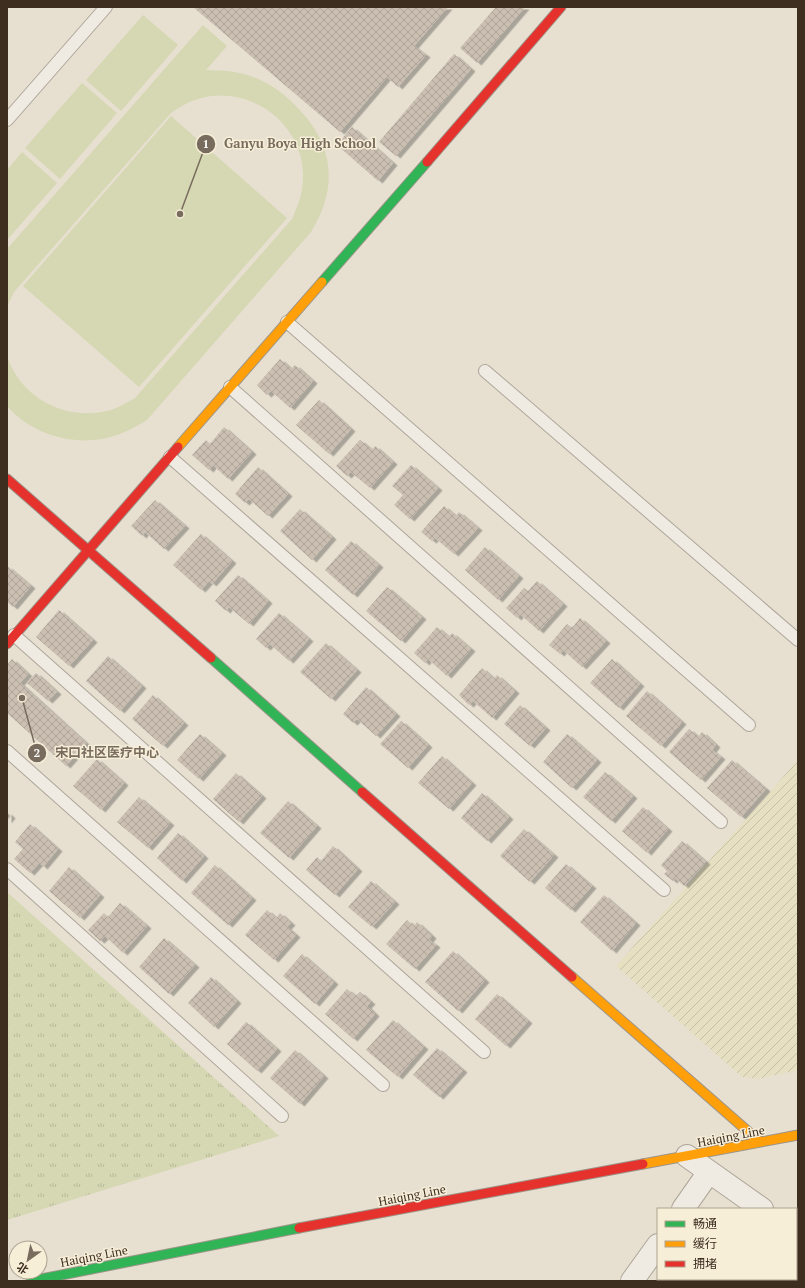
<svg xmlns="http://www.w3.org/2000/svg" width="805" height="1288" font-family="'PT Serif','Noto Sans SC',serif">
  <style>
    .farmland { fill: url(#farmland-furrows) }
    .grass { fill: #d6d7b3 }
    .park { fill: url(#park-tufts) }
    .building { fill: url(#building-cross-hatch); filter: url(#shadow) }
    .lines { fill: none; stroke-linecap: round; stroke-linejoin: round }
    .lane-casing { stroke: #ada599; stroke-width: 14 }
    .street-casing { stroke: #ada599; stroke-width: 24 }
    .fast-casing { stroke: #9c958a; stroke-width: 11 }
    .slow-casing { stroke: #9c958a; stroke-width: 11 }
    .jam-casing { stroke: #9c958a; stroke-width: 11 }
    .path { stroke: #c8c2b9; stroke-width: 2.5; stroke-dasharray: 3 2; stroke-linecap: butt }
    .lane { stroke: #efebe3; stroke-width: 12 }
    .street { stroke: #efebe3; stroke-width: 22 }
    .fast { stroke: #30b455; stroke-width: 9 }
    .slow { stroke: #ff9f0a; stroke-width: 9 }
    .jam { stroke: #e5322d; stroke-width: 9 }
    .labels { text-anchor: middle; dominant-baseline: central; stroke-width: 3; stroke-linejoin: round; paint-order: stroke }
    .street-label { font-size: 12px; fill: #3d2e20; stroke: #f7eed8 }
    .leader { fill: none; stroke: #786c5e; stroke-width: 1.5 }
    .callout-dot { fill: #786c5e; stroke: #f7eed8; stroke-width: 1.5 }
    .mark-label { font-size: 12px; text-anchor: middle; font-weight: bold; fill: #fff }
    .callout-label { font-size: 13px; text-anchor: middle; font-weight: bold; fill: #786c5e; stroke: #f7eed8; stroke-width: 3; stroke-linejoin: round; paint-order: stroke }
  </style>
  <defs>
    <pattern id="farmland-furrows" width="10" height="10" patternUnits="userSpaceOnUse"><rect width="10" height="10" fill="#e6dfc2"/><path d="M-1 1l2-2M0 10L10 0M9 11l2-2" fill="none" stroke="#c6c0a6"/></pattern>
    <pattern id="park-tufts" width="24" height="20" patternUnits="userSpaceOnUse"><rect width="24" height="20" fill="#d6d7b3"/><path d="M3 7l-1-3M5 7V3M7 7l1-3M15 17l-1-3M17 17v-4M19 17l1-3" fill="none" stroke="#b9b99a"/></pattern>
    <pattern id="building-cross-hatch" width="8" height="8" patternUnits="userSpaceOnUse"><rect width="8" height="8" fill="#cbbfb2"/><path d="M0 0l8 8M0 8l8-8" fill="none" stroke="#afa499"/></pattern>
    <filter id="shadow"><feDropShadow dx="4.5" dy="2.5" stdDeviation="0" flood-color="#0004"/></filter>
  </defs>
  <rect width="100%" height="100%" fill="#e7e0d1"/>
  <!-- farmland -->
  <path class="farmland" d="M798 760V1070L758 1079 742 1077 616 966Z"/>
  <!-- grass -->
  <path class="grass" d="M143 15 178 45 121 111 86 80Z
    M203 25 227 46 206 70C217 71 228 70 239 73 260 77 279 89 294 104 333 142 340 185 311 232L147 420C133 429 118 436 102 439 68 445 29 432 7 406V355C19 397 65 421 107 411 117 409 126 403 135 398L292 219C298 206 303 192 303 178 305 124 249 83 198 99 188 102 179 107 171 113L14 292 7 307V249Z
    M82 83 117 113 60 179 25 148Z
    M171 116 287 218 139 387 23 286Z
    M22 152 57 183 7 240V170Z"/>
  <!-- park -->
  <path class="park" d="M7 892 279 1136 7 1220Z"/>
  <!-- building -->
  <path class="building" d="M193 7H448L414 46 426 55 398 87 387 77 340 132Z
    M496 7H525L477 63 460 48Z
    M454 54 471 69 396 156 379 142Z
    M352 127 393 163 378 181 337 145Z
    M280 359 291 369 295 365 313 381 290 408 271 391 267 395 257 385Z
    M319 400 351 429 329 454 296 425Z
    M224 427 252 452 228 479 213 465 209 470 192 455 206 440 210 444Z
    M360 440 372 450 375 446 393 462 370 488 351 472 347 476 336 466Z
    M411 465 438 488 410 519 394 505 403 495 392 486Z
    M258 467 288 494 268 516 249 499 245 503 235 494Z
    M155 500 185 526 164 549 145 532 142 536 131 526Z
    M444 506 456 516 459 512 478 528 454 554 435 538 432 541 421 532Z
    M300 509 332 537 312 560 280 531Z
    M201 534 232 561 212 584 209 581 201 590 173 565Z
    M351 541 379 565 353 595 325 570Z
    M485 547 519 576 498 600 465 570Z
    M7 566 31 586 13 607 7 602Z
    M238 575 268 601 249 624 229 607 226 611 215 601Z
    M537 581 563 604 539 631 520 614 517 618 506 608 524 588 528 591Z
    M387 587 422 617 401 641 366 611Z
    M59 610 93 640 69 666 36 637Z
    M279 613 309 639 289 661 270 644 266 648 256 639Z
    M580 618 606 641 582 667 563 650 560 654 549 645 567 624 572 628Z
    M437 627 449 637 452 633 471 649 447 676 428 659 425 663 414 653Z
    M326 643 357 670 331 699 300 672Z
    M108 656 142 686 120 711 86 681Z
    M12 659 28 674 20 683 86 743 66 766 7 713V665Z
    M612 659 640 684 619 708 590 683Z
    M482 668 494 679 497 675 515 691 492 718 473 701 469 705 459 695Z
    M36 673 57 692 48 701 27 683Z
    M366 687 396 714 376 736 357 719 353 723 343 714Z
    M647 691 682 722 661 746 626 716Z
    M153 695 184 723 163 746 132 719Z
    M520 705 546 728 530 746 504 724Z
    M401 721 428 745 408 768 380 744Z
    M689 729 698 737 702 732 716 745 712 750 721 757 701 780 669 752Z
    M200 734 222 753 199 779 177 760Z
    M567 734 597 760 572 788 543 762Z
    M442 756 472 783 449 809 418 783Z
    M97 759 124 783 101 810 73 786Z
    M732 760 766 789 741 817 707 788Z
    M605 772 633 796 611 821 583 797Z
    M236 773 262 796 239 822 213 799Z
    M482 793 509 817 487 841 461 818Z
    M139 797 170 823 148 848 117 822Z
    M288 801 317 826 289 858 260 833Z
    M643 807 668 829 647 853 622 831Z
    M7 812 11 816 7 821Z
    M30 824 58 849 43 867 39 863 30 873 14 859 23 849 15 842Z
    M524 829 554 855 530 882 500 856Z
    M178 833 204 856 182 881 157 858Z
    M682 841 706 862 684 886 675 878 673 881 664 874 667 871 661 865Z
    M333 846 358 869 335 895 306 870 317 857 321 861Z
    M566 864 592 886 571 910 545 888Z
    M215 865 252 898 228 925 191 893Z
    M69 867 100 895 80 918 49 891Z
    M371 881 395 902 372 927 348 907Z
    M604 895 636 923 612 951 580 922Z
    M120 903 147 926 123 953 105 936 100 941 88 930 104 913 108 917Z
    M267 910 276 918 280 913 291 923 287 927 296 935 274 960 245 935Z
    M407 920 414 926 417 922 432 936 429 940 436 945 415 969 386 944Z
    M164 938 195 965 169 994 139 967Z
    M453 951 485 980 458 1011 425 982Z
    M302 954 334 982 315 1004 283 976Z
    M211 977 237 1001 214 1027 188 1003Z
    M347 989 356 996 360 992 371 1002 367 1006 375 1014 353 1039 325 1014Z
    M497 994 528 1021 506 1046 475 1019Z
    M393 1020 424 1047 398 1077 366 1050Z
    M246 1022 277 1049 257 1071 227 1044Z
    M437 1048 463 1070 439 1097 413 1075Z
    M295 1050 324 1076 300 1104 270 1078Z"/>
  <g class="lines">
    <!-- lane casing -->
    <g class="lane-casing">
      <path id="lane" d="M7 120 106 7
        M287 322 749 725
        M485 371 798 640
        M230 387 721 822
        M170 457 664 890
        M14 635 484 1052
        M7 751 383 1085
        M7 869 282 1116"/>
    </g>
    <!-- street casing -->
    <g class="street-casing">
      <path id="street" d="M687 1156 762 1209
        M683 1209 709 1172
        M796 1233 798 1235
        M632 1281 658 1245"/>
    </g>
    <!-- fast casing -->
    <g class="fast-casing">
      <path id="fast" d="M322 282 427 162
        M211 658 362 792
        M31 1281 299 1228"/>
    </g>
    <!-- slow casing -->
    <g class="slow-casing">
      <path id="slow" d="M178 447 322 282
        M572 977 760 1142
        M643 1164 798 1135"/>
    </g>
    <!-- jam casing -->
    <g class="jam-casing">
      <path id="jam" d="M427 162 561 7
        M7 479 211 658
        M7 644 178 447
        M362 792 572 977
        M299 1228 643 1164"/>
    </g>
    <!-- path -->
    <path class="path" d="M746 1281 748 1279"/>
    <!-- lane -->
    <use href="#lane" class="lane"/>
    <!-- street -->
    <use href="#street" class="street"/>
    <!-- fast -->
    <use href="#fast" class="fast"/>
    <!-- slow -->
    <use href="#slow" class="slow"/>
    <!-- jam -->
    <use href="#jam" class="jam"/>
  </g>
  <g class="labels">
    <!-- street labels -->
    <g class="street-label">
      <text transform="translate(731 1136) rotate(-11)">Haiqing Line</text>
      <text transform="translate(412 1195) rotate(-11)">Haiqing Line</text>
      <text transform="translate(94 1256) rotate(-11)">Haiqing Line</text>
    </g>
  </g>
  <!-- callouts -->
  <path class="leader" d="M180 214L206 144M22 698L37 753"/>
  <g class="callout-dot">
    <circle cx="180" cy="214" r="4"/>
    <circle cx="22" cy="698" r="4"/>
    <circle cx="206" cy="144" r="10"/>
    <circle cx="37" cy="753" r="10"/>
  </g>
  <g class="mark-label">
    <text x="206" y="148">1</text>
    <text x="37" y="757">2</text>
  </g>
  <g class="callout-label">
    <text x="300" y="148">Ganyu Boya High School</text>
    <text x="107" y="757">宋口社区医疗中心</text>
  </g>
  <!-- border -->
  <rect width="805" height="1288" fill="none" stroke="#3d2e20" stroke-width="16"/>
  <!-- legend -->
  <rect x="657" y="1208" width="140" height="72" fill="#f7eed8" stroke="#ada18e"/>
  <rect x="665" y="1221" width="20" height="6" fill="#30b455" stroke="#ada18e"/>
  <text x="693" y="1228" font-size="12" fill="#3d2e20">畅通</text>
  <rect x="665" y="1241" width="20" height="6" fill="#ff9f0a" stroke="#ada18e"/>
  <text x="693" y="1248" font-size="12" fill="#3d2e20">缓行</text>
  <rect x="665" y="1261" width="20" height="6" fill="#e5322d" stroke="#ada18e"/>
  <text x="693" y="1268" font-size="12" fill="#3d2e20">拥堵</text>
  <!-- north arrow -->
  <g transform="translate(28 1260) rotate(213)"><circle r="19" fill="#f7eed8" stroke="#ada18e"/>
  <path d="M0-3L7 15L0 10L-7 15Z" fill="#786c5e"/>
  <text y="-6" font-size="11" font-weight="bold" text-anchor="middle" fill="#3d2e20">北</text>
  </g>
</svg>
